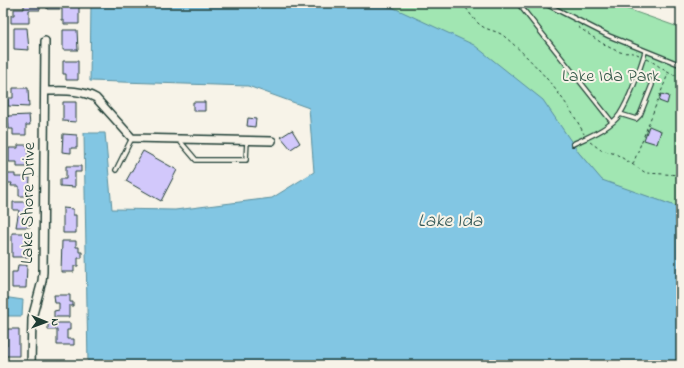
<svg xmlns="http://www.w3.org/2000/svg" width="684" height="368" font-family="'Indie Flower',sans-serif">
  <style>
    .green { fill: #a1e6b2; stroke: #609273 }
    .water { fill: #82c6e3; stroke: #5a8f9d }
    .building { fill: #d2c8fb; stroke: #1f3d34 }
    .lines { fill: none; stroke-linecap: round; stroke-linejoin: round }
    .service-casing { stroke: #1f3d34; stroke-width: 6 }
    .minor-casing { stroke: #1f3d34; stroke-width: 10 }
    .path { stroke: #1f3d34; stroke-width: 1; stroke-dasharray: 3 3; stroke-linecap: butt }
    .service { stroke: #f7f3e8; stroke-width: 3.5 }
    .minor { stroke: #f7f3e8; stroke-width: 7 }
    .labels { text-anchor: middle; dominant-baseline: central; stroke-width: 4; stroke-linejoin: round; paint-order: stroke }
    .park-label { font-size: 18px; fill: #325647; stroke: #f7f3e8 }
    .street-label { font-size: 18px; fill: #1f3d34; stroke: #f7f3e8 }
    .water-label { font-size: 19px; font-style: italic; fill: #335857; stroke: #f7f3e8 }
  </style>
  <rect width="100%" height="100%" fill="#f7f3e8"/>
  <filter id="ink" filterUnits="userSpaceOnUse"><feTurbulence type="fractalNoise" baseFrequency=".025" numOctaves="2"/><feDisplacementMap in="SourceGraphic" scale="8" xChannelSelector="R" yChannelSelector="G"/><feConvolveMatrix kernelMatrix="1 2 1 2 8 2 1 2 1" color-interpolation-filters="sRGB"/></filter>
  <g filter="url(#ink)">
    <!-- green -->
    <path class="green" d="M371 3H610L681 28V208L602 181 579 153 394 8Z"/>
    <!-- water -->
    <path class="water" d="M3 3H6L3 220Z
      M91 3H371L394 8 474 45 543 100 579 153 602 180 681 208V365H88L84 133H105L112 209 175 210 272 198 314 172 309 108 248 86 90 81Z
      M3 297 23 300 22 316H3Z"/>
    <!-- building -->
    <path class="building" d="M24 3H40V10H29V23H11V15H14V9H24Z
      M47 3H79V24H64V20H62V9H47Z
      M14 28H27L29 50 14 49Z
      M63 30H77L78 50H63Z
      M63 61H78V80H66V74H63Z
      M13 88H28L29 107 8 106V98H13Z
      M661 94 669 96 667 104 659 101Z
      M63 102H76V122L63 121Z
      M193 102H205V111H193Z
      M29 115 30 125H26V135H13V129H9L8 116Z
      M248 118 256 119 255 127 247 126Z
      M649 126 661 131 657 144 644 140Z
      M292 130 300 143 291 149 281 137Z
      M63 134 77 135V148H71V153L62 152Z
      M18 145H28V167H17V162H9V148H18Z
      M143 151 177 170 161 201 126 181Z
      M66 166H81V172H75V187L60 186V179H66Z
      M7 174H15V177H30L29 196H19V186H11L12 183H7Z
      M13 202H30V227H16L19 210H13Z
      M63 208 73 209V215H76V233H63Z
      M12 233H30V257H12Z
      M62 241H76V247H79V252H82V258H78V266H74V272H61Z
      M18 265H27L26 288H12V272H17Z
      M54 295H70V302H73V306H69V317H54V311L59 310V303H55Z
      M48 323H70V330H67V339H74V345H57V330H48Z
      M7 329H19V356H3V345H7Z"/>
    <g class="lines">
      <!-- service casing -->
      <g class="service-casing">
        <path id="service" d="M518 3 612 122
          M544 3 609 36 681 65
          M620 114 636 119 640 115 652 85 649 80 638 73
          M179 140 196 160H246L247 141
          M573 144C588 137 611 128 620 114 631 96 639 72 645 52
          M116 170 132 138"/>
      </g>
      <!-- minor casing -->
      <g class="minor-casing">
        <path id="minor" d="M45 91C62 91 80 89 96 98L132 138 272 141
          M31 365 32 318 42 281 43 272 45 41"/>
      </g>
      <!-- path -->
      <path class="path" d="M463 3C469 12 475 23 485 28 492 31 500 32 505 37 534 61 567 99 584 134
        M531 3 540 7
        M578 27C591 35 605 47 620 52 627 54 632 51 639 55
        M647 59C660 65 665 74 681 77
        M590 142 601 150 616 154 646 173 681 175
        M633 164 668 74"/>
      <!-- service -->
      <use href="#service" class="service"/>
      <!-- minor -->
      <use href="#minor" class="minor"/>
    </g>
  </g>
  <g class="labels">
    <!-- park labels -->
    <g class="park-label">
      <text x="611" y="77">Lake Ida Park</text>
    </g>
    <!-- street labels -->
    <g class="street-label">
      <text transform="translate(29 203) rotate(-89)">Lake Shore Drive</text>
    </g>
    <!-- water labels -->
    <g class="water-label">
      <text x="450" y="221">Lake Ida</text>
    </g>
  </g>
  <!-- margin -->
  <rect width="684" height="368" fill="none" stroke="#f7f3e8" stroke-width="16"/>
  <rect x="8" y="8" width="668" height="352" fill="none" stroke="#1f3d34" stroke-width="1.5" filter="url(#ink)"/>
  <!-- north arrow -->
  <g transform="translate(46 322) rotate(91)" stroke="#f7f3e8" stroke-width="3" paint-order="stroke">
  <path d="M0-3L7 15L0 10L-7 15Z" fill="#1f3d34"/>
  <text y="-6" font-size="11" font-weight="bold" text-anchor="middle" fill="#1f3d34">N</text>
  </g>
</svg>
